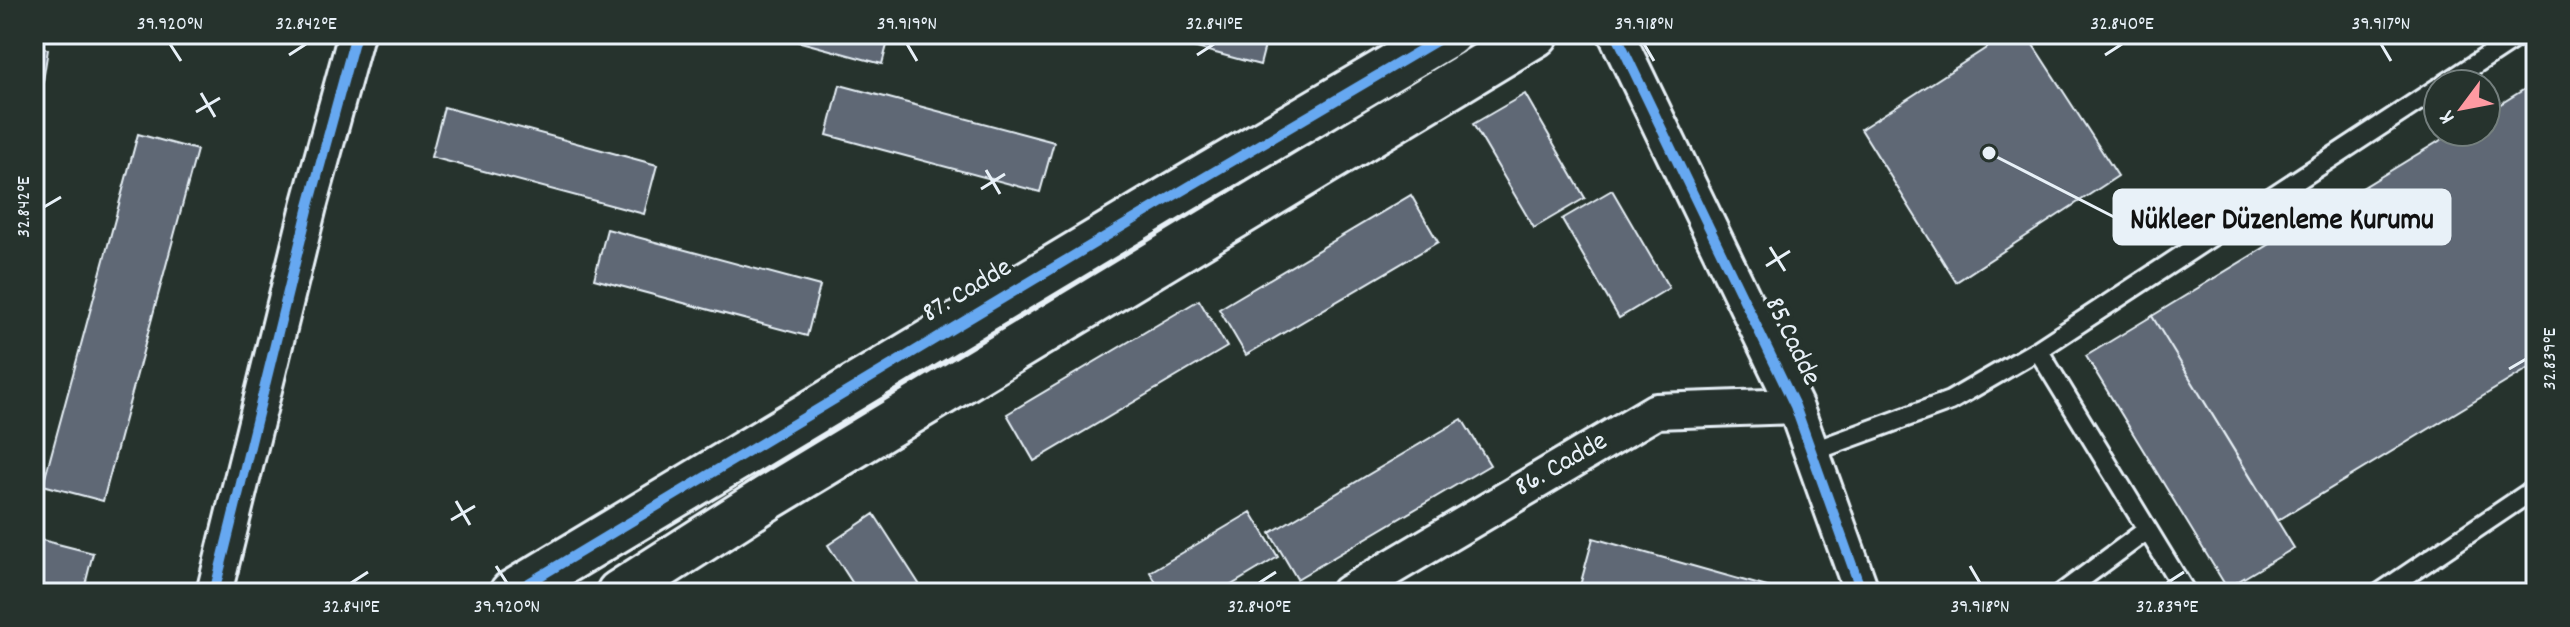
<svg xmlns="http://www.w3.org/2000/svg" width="2570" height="627" font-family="Dekko,sans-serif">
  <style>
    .building { fill: #5e6875; stroke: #e8f1f8; stroke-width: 2 }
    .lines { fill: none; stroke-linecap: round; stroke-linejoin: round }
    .service-casing { stroke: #e8f1f8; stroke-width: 24 }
    .minor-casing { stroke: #e8f1f8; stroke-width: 40 }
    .tertiary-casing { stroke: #e8f1f8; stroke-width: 50 }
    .service { stroke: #26332d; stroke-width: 18 }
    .minor { stroke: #26332d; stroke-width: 34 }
    .tertiary { stroke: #26332d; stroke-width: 44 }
    .cycleway-casing { stroke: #26332d; stroke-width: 15 }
    .cycleway { stroke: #66a8f1; stroke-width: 10 }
    .ticks { fill: none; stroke: #e8f1f8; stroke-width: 3 }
    .labels { text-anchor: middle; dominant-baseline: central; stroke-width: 8; stroke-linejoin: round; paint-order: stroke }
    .street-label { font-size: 28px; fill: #e8f1f8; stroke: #26332d }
    .leader { fill: none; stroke: #e8f1f8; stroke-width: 3 }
    .callout-dot { fill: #e8f1f8; stroke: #26332d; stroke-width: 3 }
    .callout { fill: #e8f1f8; stroke: #e8f1f8; stroke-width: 3 }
    .callout-label { font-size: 30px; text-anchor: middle; font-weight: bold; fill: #111 }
    .neatline { fill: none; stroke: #e8f1f8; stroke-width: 3 }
    .ticks-label { font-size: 20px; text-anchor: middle; fill: #e8f1f8 }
  </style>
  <rect width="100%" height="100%" fill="#26332d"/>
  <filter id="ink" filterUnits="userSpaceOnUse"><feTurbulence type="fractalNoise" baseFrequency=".0125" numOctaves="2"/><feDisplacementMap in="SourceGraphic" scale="16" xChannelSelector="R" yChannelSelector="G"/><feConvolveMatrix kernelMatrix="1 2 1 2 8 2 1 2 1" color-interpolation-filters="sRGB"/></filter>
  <g filter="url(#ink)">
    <!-- building -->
    <path class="building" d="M771 34H890L882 64Z
      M1145 34H1268L1260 65Z
      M2008 34H2026L2118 176 1956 282 1861 129Z
      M34 47 48 49 37 120 34 119Z
      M2536 82V364L2277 521 2152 316 2454 132H2486V113Z
      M840 85 1054 142 1040 192 827 135Z
      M1525 94 1585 198 1534 228 1473 124Z
      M444 107 657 165 644 214 431 157Z
      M138 134 197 150 103 501 43 485Z
      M1612 190 1669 288 1619 318 1562 219Z
      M1411 195 1438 242 1246 355 1219 309Z
      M607 229 820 286 807 336 594 279Z
      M1199 300 1227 347 1034 461 1007 414Z
      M2152 316 2294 548 2227 588 2086 356Z
      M1462 419 1490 465 1297 579 1270 533Z
      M1251 512 1278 557 1218 593H1162L1150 572Z
      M874 514 925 593H859L828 545Z
      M34 538 93 553 83 593H34Z
      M1593 538 1785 592 1784 593H1578Z"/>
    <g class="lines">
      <!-- service casing -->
      <g class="service-casing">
        <path id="service" d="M2445 84 2521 34
          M2038 350 2186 593
          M1811 452 1950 401 2038 350 2438 88
          M2062 593 2147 530
          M2380 593 2536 488"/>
      </g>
      <!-- minor casing -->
      <g class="minor-casing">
        <path id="minor" d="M1616 34 1795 406 1862 593
          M214 593 309 206 356 34
          M1348 593 1656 411 1795 406"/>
      </g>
      <!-- tertiary casing -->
      <g class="tertiary-casing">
        <path id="tertiary" d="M512 593 1178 193 1448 34
          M619 593 769 497 1536 34"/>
      </g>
      <!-- service -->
      <use href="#service" class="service"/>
      <!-- minor -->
      <use href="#minor" class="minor"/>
      <!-- tertiary -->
      <use href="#tertiary" class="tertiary"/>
      <!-- cycleway casing -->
      <g class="cycleway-casing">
        <path id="cycleway" d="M1616 34 1795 406 1862 593
          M214 593 309 206 356 34
          M512 593 1178 193 1448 34"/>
      </g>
      <!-- cycleway -->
      <use href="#cycleway" class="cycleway"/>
    </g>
  </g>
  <!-- ticks -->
  <path class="ticks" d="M170 44 181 61M907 44 917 61M1644 44 1654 61M2381 44 2391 61M289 55 306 44M1197 55 1214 44M2105 55 2122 44M201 93 215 117M196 112 220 98M986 170 1000 194M981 189 1005 174M44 207 61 197M1770 247 1785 271M1766 266 1790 251M2509 369 2526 359M456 501 470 525M451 520 475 506M496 566 507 583M1970 566 1980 583M351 583 368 572M1259 583 1276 572M2167 583 2184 572"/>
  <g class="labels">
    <!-- street labels -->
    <g class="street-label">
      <text transform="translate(968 292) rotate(-31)">87. Cadde</text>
      <text transform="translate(1791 342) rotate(64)">85.Cadde</text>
      <text transform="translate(1562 466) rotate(-30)">86. Cadde</text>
    </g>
  </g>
  <!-- callouts -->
  <path class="leader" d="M1989 153L2114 217"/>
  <circle class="callout-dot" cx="1989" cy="153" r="8"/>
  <rect class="callout" x="2114" y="190" width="336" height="54" rx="8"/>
  <g class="callout-label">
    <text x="2282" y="228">Nükleer Düzenleme Kurumu</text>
  </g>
  <!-- margin -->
  <rect width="2570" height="627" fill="none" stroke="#26332d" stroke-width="88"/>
  <!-- north arrow -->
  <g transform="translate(2462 108) rotate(238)"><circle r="38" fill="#26332d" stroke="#747f7e" stroke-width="2"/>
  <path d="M0-6L14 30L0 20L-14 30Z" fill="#ff9aa2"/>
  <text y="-12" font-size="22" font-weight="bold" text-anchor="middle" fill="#e8f1f8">K</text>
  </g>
  <rect x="44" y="44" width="2482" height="539" class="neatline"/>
  <g class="ticks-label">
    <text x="170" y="29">39.920°N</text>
    <text x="306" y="29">32.842°E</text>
    <text x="907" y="29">39.919°N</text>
    <text x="1214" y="29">32.841°E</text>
    <text x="1644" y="29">39.918°N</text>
    <text x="2122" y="29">32.840°E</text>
    <text x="2381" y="29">39.917°N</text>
    <text transform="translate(22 207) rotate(-90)" y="7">32.842°E</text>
    <text transform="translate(2548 359) rotate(-90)" y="7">32.839°E</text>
    <text x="351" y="612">32.841°E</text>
    <text x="507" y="612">39.920°N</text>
    <text x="1259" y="612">32.840°E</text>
    <text x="1980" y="612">39.918°N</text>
    <text x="2167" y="612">32.839°E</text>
  </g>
</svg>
